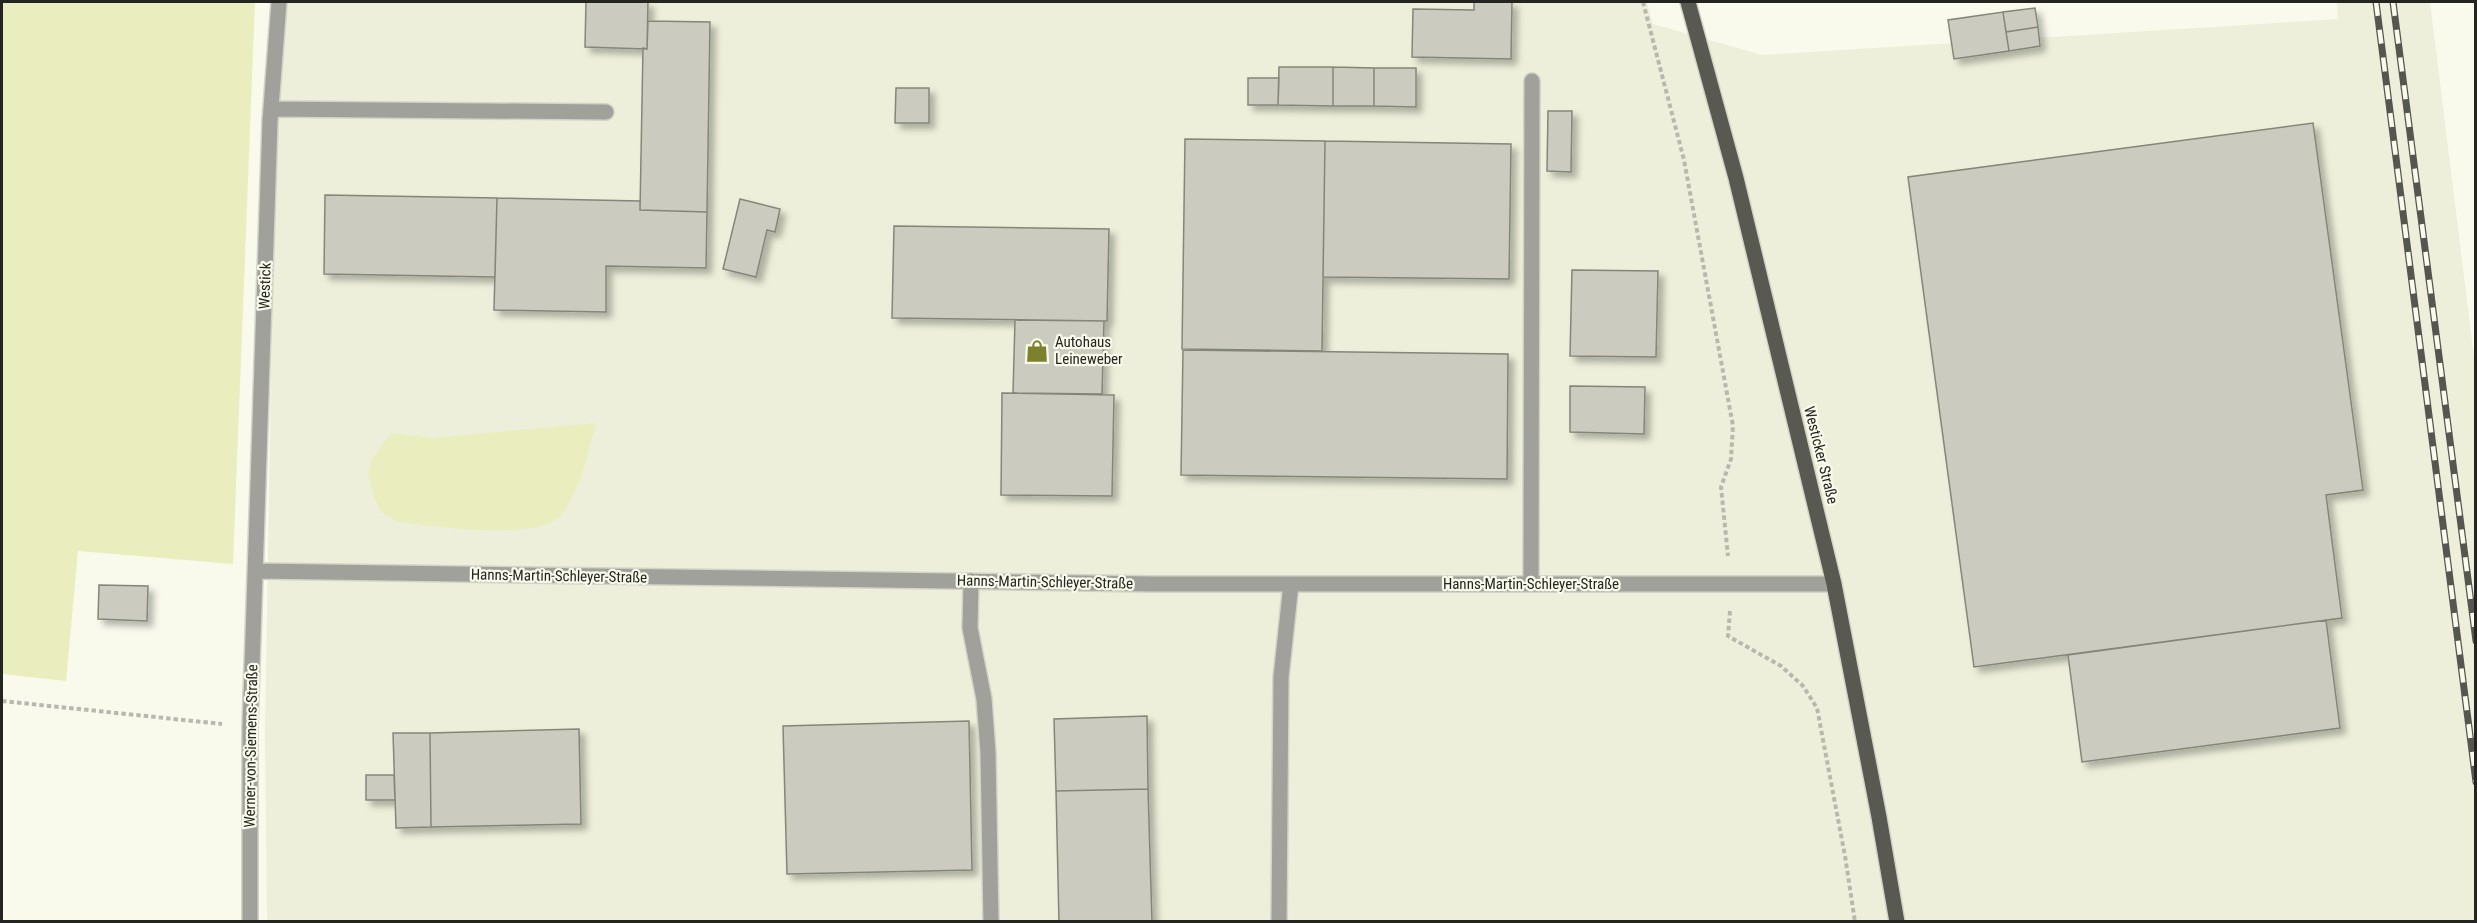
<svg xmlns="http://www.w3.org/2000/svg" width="2477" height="923" font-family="'Roboto Condensed',sans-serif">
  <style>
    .built { fill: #edefda }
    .green { fill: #eaeebe }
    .building { fill: #cbccbf; stroke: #85867a; stroke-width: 1.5; filter: url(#shadow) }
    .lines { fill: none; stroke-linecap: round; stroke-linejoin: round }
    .minor-casing { stroke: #d3d4c7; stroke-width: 18 }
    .major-casing { stroke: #d3d4c7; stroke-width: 18 }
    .path { stroke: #b8b9ae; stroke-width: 4; stroke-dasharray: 4.5 3; stroke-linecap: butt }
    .minor { stroke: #a0a19b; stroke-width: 15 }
    .major { stroke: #585950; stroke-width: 15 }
    .rail-casing { stroke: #55564f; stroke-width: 7 }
    .rail { stroke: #f9faec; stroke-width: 4.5; stroke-dasharray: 14; stroke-linecap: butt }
    .labels { text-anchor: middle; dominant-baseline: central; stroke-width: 4.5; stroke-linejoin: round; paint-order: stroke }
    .street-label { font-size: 15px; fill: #242520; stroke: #f9faec }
    .poi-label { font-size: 15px; fill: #242520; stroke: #f9faec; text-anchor: start }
  </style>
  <defs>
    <filter id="shadow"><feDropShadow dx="5.5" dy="5.5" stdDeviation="3" flood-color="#0004"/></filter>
  </defs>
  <rect width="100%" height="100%" fill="#f9faec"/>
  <!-- built -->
  <path class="built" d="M287 2H1647L1653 24 1762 55 2338 19 2337 2H2430L2476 373 2475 921 267 922 265 734 275 133Z"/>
  <!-- green -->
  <path class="green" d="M2 2H255L233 564 78 551 66 681 2 674Z
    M596 423C589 450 579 496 560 516 535 542 433 526 398 522L381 512 373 494 368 474 372 459 391 433 432 438Z"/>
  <!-- building -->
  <path class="building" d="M586 2H648L647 49 585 47Z
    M1474 2H1512L1511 59 1412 57 1413 9 1474 10Z
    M2035 8 2038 27 2006 32 2003 12Z
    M2003 12 2009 51 1954 59 1948 20Z
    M648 21 710 22 707 212 640 210 643 48 647 49Z
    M2038 27 2040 46 2009 51 2006 32Z
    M1279 67H1333V106L1278 105Z
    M1333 67 1374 68V106H1333Z
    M1374 68H1416V107L1374 106Z
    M1248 78H1279L1278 105H1248Z
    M896 88H929V123H895Z
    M1548 111H1572L1571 172 1547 171Z
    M2313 123 2363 490 2326 495 2342 618 1974 667 1908 177Z
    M1185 139 1325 141 1322 351 1182 349Z
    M1325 141 1511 144 1509 279 1323 277Z
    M325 195 497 198 495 277 324 274Z
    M497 198 640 201V210L707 212 706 268 606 266V312L494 310Z
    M740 199 780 209 775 232 767 230 756 277 723 269Z
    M894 226 1109 229 1107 321 892 318Z
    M1572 270 1658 271 1656 357 1570 356Z
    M1015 320 1104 321 1102 394 1013 393Z
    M1183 350 1508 354 1507 479 1181 475Z
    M1570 386 1645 387 1644 434 1570 432Z
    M1002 393 1114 395 1112 496 1001 495Z
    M99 585 148 586 147 621 98 619Z
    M2326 620 2340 728 2082 762 2068 655Z
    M1147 716 1148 789 1056 791 1054 719Z
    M969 721 972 870 787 874 783 726Z
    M579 729 581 824 431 827 430 733Z
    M393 733H430L431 827 396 828Z
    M366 775H394L395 800H366Z
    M1148 789 1152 922H1059L1056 791Z"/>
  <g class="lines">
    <!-- minor casing -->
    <g class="minor-casing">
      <path id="minor" d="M271 109 606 112
        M256 571 1152 584H1834
        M971 581 970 628 984 699 988 753 991 922
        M1531 584 1532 81
        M250 922V727L270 121 279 2
        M1279 922 1281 677 1291 584"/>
    </g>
    <!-- major casing -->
    <g class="major-casing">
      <path id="major" d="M1688 2 1736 178 1834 584 1879 817 1897 922"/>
    </g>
    <!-- path -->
    <path class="path" d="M1643 2 1684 160 1733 426 1731 459 1721 487 1728 556
      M1730 611 1728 636 1781 666 1803 686 1817 708 1845 856 1855 922
      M2 701 222 724"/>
    <!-- minor -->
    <use href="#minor" class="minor"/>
    <!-- major -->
    <use href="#major" class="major"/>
    <!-- rail casing -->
    <g class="rail-casing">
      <path id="rail" d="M2376 2 2476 782
        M2393 2 2476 641"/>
    </g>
    <!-- rail -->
    <use href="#rail" class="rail"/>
  </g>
  <!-- icons -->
  <defs>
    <g id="shop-bare" transform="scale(1.8)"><path d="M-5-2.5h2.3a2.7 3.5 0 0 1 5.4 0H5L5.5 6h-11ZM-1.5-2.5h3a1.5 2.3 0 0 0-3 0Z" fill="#7d812b" stroke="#f9faec" stroke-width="2.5" paint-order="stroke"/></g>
  </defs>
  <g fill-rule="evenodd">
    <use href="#shop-bare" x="1037" y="351"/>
  </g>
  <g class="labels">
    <!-- street labels -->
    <g class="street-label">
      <text transform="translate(265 286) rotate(-88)">Westick</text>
      <text transform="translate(1821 455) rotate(76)">Westicker Straße</text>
      <text transform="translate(559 576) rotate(1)">Hanns-Martin-Schleyer-Straße</text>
      <text transform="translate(1045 582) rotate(1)">Hanns-Martin-Schleyer-Straße</text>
      <text x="1531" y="584">Hanns-Martin-Schleyer-Straße</text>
      <text transform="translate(251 746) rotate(-89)">Werner-von-Siemens-Straße</text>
    </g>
    <!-- poi labels -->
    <g class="poi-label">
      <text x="1055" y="342">Autohaus<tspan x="1055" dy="17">Leineweber</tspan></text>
    </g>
  </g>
  <!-- border -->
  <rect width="2477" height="923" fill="none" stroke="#242520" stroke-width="6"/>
</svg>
